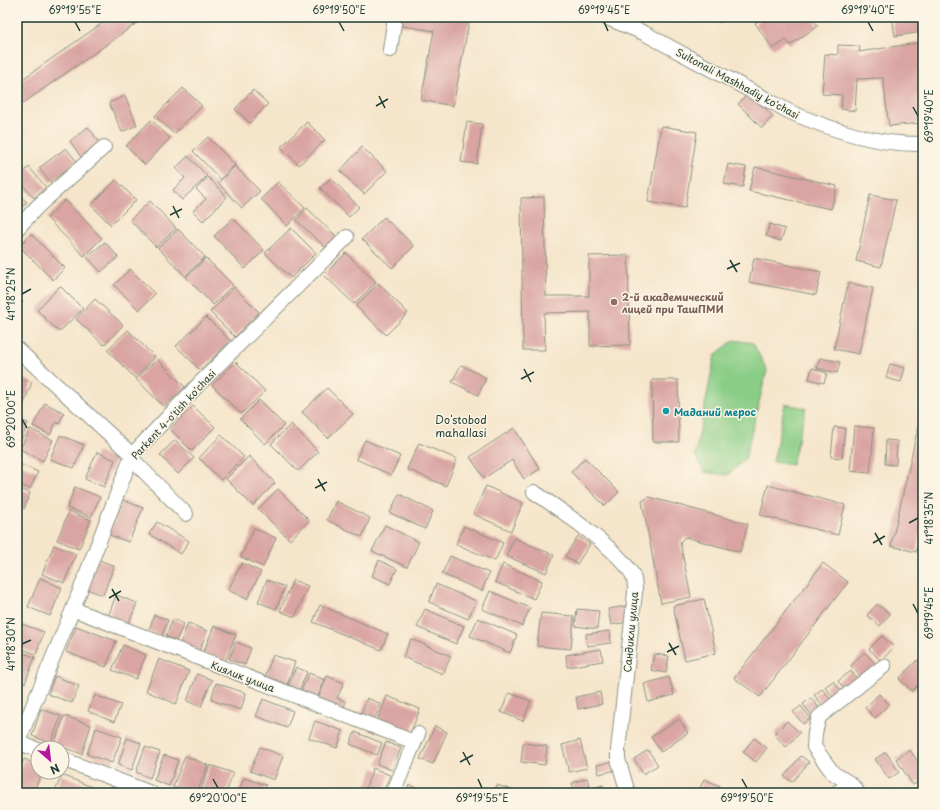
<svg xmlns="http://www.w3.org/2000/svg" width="940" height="810" font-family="'Playpen Sans',sans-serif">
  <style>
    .green { fill: #8acd86; stroke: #54855d }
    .building { fill: #d9a4a2 }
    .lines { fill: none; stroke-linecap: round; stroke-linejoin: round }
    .minor-casing { stroke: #8a9180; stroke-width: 16 }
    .minor { stroke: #fff; stroke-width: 14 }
    .ticks { fill: none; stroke: #1f3d34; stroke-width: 1.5 }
    .education-dot { fill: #8d6e63; stroke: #fcf5e5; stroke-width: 1.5 }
    .culture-dot { fill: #0f9aa8; stroke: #fcf5e5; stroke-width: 1.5 }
    .labels { text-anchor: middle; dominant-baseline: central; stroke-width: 3; stroke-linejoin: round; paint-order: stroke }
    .street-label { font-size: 10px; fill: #1f3d34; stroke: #fcf5e5 }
    .education-label { font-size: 10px; font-weight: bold; fill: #785e54; stroke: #fcf5e5; text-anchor: start }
    .culture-label { font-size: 10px; font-weight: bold; fill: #0d838f; stroke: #fcf5e5; text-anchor: start }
    .neighbourhood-label { font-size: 11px; fill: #1f3d34; stroke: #fcf5e5 }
    .neatline { fill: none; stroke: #1f3d34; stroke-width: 1.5 }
    .ticks-label { font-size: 10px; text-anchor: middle; fill: #1f3d34 }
  </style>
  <rect width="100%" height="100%" fill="#fcf5e5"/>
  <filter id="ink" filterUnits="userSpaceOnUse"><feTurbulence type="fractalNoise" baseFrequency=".025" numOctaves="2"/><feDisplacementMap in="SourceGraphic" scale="8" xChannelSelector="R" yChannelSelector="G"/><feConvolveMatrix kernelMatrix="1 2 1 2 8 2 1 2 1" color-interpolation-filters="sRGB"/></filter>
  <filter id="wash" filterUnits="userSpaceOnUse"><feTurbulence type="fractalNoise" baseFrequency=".012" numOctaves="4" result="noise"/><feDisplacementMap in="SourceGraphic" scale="16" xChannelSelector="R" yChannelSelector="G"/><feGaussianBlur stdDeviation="0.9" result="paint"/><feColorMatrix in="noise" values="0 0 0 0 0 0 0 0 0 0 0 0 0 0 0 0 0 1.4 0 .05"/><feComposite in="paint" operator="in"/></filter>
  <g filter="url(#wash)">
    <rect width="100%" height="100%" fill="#f5e5cb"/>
    <!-- green -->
    <path class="green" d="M734 340 753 343 767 370 745 459 728 475 704 472 695 455 715 355Z
      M785 404 806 408 792 465 773 462Z"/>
    <g id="blocks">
      <!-- building -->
      <path class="building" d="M111 17H132L137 23 22 104 17 97V83Z
        M398 17H470L453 106 421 100 434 31 397 25Z
        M703 17H724L720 23 714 19 712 22Z
        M765 17H820L814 21 818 26 790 45 786 40 773 49 755 23Z
        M892 17H923V32L895 36Z
        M923 42V126H921V123L889 126 883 78 857 79 855 111 841 109 842 95 822 94 825 54 838 55V45L860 46 859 52Z
        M183 88 202 106 174 134 155 116Z
        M253 90 268 104 250 123 235 109Z
        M749 93 773 116 762 128 738 104Z
        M125 96 137 125 122 132 109 103Z
        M151 120 170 138 145 165 126 146Z
        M307 122 325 140 299 165 281 147Z
        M467 122 482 124 477 164 461 162Z
        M661 126 697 132 685 208 648 202Z
        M88 127 100 143 81 157 70 141Z
        M208 137 235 165 220 179 193 151Z
        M362 147 387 171 364 194 340 171Z
        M66 148 77 162 50 182 39 168Z
        M188 156 207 176 182 200 173 190 185 178 176 168Z
        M728 164 746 167 743 187 724 184Z
        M235 166 260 191 242 208 218 183Z
        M29 167 46 187 34 198 17 179Z
        M755 167 837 186 831 209 749 191Z
        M208 177 227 197 203 221 193 211 206 199 196 189Z
        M331 178 359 207 349 217 320 188Z
        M116 180 136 200 111 225 91 205Z
        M278 182 305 208 287 226 261 199Z
        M18 194 27 202 17 212V195Z
        M870 195 896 200 881 267 856 261Z
        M544 197 546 296H589V256L628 255 630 345 590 346V312L544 313 545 350H523L521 198Z
        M65 200 102 238 84 256 47 218Z
        M150 201 176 228 156 247 130 220Z
        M307 208 337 237 326 248 296 220Z
        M384 217 414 246 392 268 362 239Z
        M233 218 264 250 245 269 214 236Z
        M770 224 785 229 781 241 766 236Z
        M291 228 316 253 291 278 265 253Z
        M178 229 205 257 185 276 158 248Z
        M31 234 65 268 53 280 19 246Z
        M105 242 118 257 101 272 87 257Z
        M346 253 376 282 354 304 324 275Z
        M206 258 233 285 213 305 186 277Z
        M754 258 821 272 816 295 749 282Z
        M130 269 155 294 139 310 114 285Z
        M378 283 408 313 386 335 356 306Z
        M848 283 873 288 859 354 834 349Z
        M60 286 83 309 59 332 37 310Z
        M234 287 259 312 235 337 210 312Z
        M17 297 23 302 17 308Z
        M95 299 123 325 104 345 76 319Z
        M206 317 231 341 200 370 176 346Z
        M128 330 155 357 135 378 107 350Z
        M820 358 840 362 837 373 817 368Z
        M157 359 185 387 164 407 136 379Z
        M236 362 265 391 241 414 212 385Z
        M890 364 905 368 901 382 886 378Z
        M461 365 486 378 478 395 452 382Z
        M812 368 827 373 824 383 809 379Z
        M17 377 32 382 21 411 17 410Z
        M652 380H678L679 442H653Z
        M327 388 353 414 328 438 302 412Z
        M259 400 284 425 265 444 240 419Z
        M45 403 64 413 59 424 56 422 50 435 33 426Z
        M193 406 215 427 192 451 170 429Z
        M922 410 923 522 916 552 891 546Z
        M17 419 28 423 17 451Z
        M291 424 318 452 298 471 271 444Z
        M854 426 874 428 870 473 850 471Z
        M834 427 845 428 842 458 831 457Z
        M514 428 540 469 524 479 512 460 484 478 470 457Z
        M30 429 53 440 43 461 20 449Z
        M60 435 84 445 74 468 50 459Z
        M221 435 244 457 221 480 199 458Z
        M175 440 194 458 178 474 160 455Z
        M365 440 400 456 391 475 356 459Z
        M886 440 897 441 896 465 885 464Z
        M419 443 457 459 446 486 407 469Z
        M97 452 115 460 104 487 85 479Z
        M249 456 275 483 253 506 226 479Z
        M585 458 619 492 605 506 571 472Z
        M17 463 38 472 30 489 17 484Z
        M768 485 845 505 838 535 760 515Z
        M486 486 523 503 511 531 473 514Z
        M75 487 100 497 91 517 67 508Z
        M17 488 30 493 24 509 17 506Z
        M278 489 309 520 290 540 258 509Z
        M399 494 433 511 425 529 390 513Z
        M649 497 748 524 740 552 685 537 680 542 691 597 661 603 642 501Z
        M123 500 143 508 129 542 109 535Z
        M336 501 370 518 362 537 327 520Z
        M69 511 91 520 79 549 57 540Z
        M157 522 189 541 181 554 149 534Z
        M385 525 419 542 407 567 372 551Z
        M464 526 503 543 495 561 456 544Z
        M254 528 276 538 263 567 241 557Z
        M578 536 590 544 577 564 565 556Z
        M514 538 554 555 546 573 506 556Z
        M54 545 76 554 64 583 42 574Z
        M450 556 489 573 482 591 442 574Z
        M97 559 114 566 103 595 86 589Z
        M379 560 397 569 390 584 372 576Z
        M242 563 261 572 247 599 228 590Z
        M823 563 848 582 760 697 734 678Z
        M503 564 542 581 534 599 495 582Z
        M40 578 62 588 50 616 28 607Z
        M267 580 285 587 276 609 258 602Z
        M293 580 308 586 295 617 280 611Z
        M436 584 476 601 468 619 429 602Z
        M490 591 530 608 522 626 482 609Z
        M116 595 137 603 128 625 108 617Z
        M704 599 716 653 685 660 673 606Z
        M923 603V619L915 613Z
        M877 604 890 614 880 626 867 615Z
        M320 605 388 634 381 650 313 622Z
        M626 606 628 622 611 625 608 609Z
        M425 609 464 626 456 644 417 627Z
        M577 609 599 611 597 629 575 626Z
        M541 613 574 616 571 649 537 646Z
        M154 615 168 620 162 636 149 631Z
        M478 618 517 635 510 653 470 636Z
        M173 619 184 624 176 641 166 636Z
        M19 623 44 632 36 654 17 647Z
        M188 623 207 631 199 652 180 644Z
        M76 626 116 641 106 667 66 652Z
        M214 626 236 635 225 662 203 653Z
        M610 631 611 643 587 646 586 634Z
        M882 636 894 647 881 661 869 649Z
        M411 639 451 656 443 674 403 657Z
        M236 642 251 648 245 665 229 659Z
        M123 645 146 655 136 679 112 670Z
        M601 649 603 661 567 667 566 655Z
        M17 651 35 657 25 683 17 680Z
        M864 652 877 665 863 679 851 666Z
        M654 654 669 656 666 673 651 670Z
        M273 655 295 662 287 685 265 677Z
        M159 659 189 671 176 704 146 691Z
        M917 660 923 666V680L912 691 899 679Z
        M296 667 307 672 299 691 288 686Z
        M851 671 859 681 847 692 838 681Z
        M309 673 325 680 317 698 301 691Z
        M197 674 212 680 201 707 187 701Z
        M55 676 79 686 72 703 48 694Z
        M327 676 344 683 337 698 346 702 342 712 317 701Z
        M669 677 674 695 648 702 644 684Z
        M833 681 843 693 835 700 825 687Z
        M216 683 246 693 241 710 211 700Z
        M17 687 23 689 17 704Z
        M822 689 832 701 824 707 814 695Z
        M600 692 602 704 578 709 576 697Z
        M509 693 531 701 523 721 501 712Z
        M879 694 889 704 875 718 865 708Z
        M95 695 121 705 114 722 88 711Z
        M387 696 420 709 410 734 377 721Z
        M367 698 381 704 374 721 360 716Z
        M811 698 821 710 813 717 803 704Z
        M263 699 293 711 287 728 256 716Z
        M801 706 811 718 803 724 793 712Z
        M41 709 61 716 51 743 32 736Z
        M64 716 91 725 82 754 54 744Z
        M679 719 688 733 661 752 651 737Z
        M315 721 343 731 337 748 309 738Z
        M787 721 800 733 786 747 774 734Z
        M435 726 447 732 433 764 420 759Z
        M96 728 122 737 112 763 87 754Z
        M355 732 382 743 377 755 350 744Z
        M127 738 141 743 132 770 118 765Z
        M754 738 767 748 756 762 743 752Z
        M580 740 587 768 569 772 562 745Z
        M386 742 401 748 392 770 377 764Z
        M523 743 547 746 545 765 521 762Z
        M145 747 160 752 150 778 136 772Z
        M260 747 283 756 274 780 250 771Z
        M648 750 658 765 643 774 634 759Z
        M910 750 923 769V779L913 785 896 759Z
        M886 752 899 772 889 779 875 759Z
        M164 755 178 760 169 786 154 780Z
        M185 756 208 765 197 793H189L173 787Z
        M801 756 809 762 792 782 784 776Z
        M24 759 38 765V772H42L33 793H17V777Z
        M614 761 616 770 599 774 597 765Z
        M210 765 233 773 226 793H200Z
        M373 768 390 775 383 793H364Z
        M62 775 104 792 103 793H60L55 791Z
        M244 778 266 785 263 793H238Z
        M587 778 591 793H575L572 783Z
        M704 779 720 786 717 793H698Z
        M409 785 428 793H406Z
        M497 785 512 790 511 793H494Z
        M603 785 606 793H592L591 789Z"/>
    </g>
  </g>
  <g filter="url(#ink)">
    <use href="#blocks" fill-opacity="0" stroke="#8a9180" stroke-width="1"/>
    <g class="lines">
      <!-- minor casing -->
      <g class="minor-casing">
        <path id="minor" d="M605 17 644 33 790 112C832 130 877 145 923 144
          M390 50 395 17
          M17 229 37 207 104 147
          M17 349 132 455
          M131 458 186 514
          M534 492C558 508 622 552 633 576 635 581 635 587 635 592L618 750V759L628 793
          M73 609 414 742
          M17 742 38 750
          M17 744 73 609 132 455 199 384 347 237
          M62 759 151 793
          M393 793 418 734
          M836 793 851 784
          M858 793 851 784 833 773 814 747 815 733 819 717 884 666"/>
      </g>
      <!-- minor -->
      <use href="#minor" class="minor"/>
    </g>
  </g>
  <!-- ticks -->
  <path class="ticks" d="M75 22 80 31M339 22 344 31M604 22 608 31M868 22 873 31M379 96 385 108M376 106 388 99M913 107 918 116M173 206 179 218M170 215 182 209M730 260 737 272M727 269 740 263M22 294 31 289M524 369 531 382M521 379 534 372M22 419 27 428M318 479 325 491M315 488 327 482M909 523 918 518M875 533 882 545M873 543 885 536M112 589 119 601M109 598 121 591M913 604 918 613M669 643 676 655M22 644 31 640M667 652 679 646M463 752 470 765M460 762 473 755M213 779 218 788M478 779 482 788M742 779 747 788"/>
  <!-- markers -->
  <circle class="education-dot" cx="614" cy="302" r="4"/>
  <circle class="culture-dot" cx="666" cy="411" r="4"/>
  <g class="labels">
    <!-- street labels -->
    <g class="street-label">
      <text transform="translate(738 83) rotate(28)">Sultonali Mashhadiy ko'chasi</text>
      <text transform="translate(173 414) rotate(-47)">Parkent 4-o'tish ko'chasi</text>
      <text transform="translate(630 632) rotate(-85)">Сандикли улица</text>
      <text transform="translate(243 676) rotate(21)">Киялик улица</text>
    </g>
    <!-- education labels -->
    <g class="education-label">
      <text x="622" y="296">2-й академический<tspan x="622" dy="12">лицей при ТашПМИ</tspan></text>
    </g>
    <!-- culture labels -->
    <g class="culture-label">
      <text x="674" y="411">Маданий мерос</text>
    </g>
    <!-- neighbourhood labels -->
    <g class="neighbourhood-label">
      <text x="461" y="419">Doʻstobod<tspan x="461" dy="13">mahallasi</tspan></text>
    </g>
  </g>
  <!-- margin -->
  <rect width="940" height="810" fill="none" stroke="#fcf5e5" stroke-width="44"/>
  <!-- north arrow -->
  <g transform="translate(50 760) rotate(152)"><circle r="19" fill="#fcf5e5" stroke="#a4ab9e"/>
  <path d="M0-3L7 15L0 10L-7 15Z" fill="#b5179e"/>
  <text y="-6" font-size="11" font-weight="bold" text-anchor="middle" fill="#1f3d34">N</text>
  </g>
  <rect x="22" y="22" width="896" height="766" class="neatline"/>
  <g class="ticks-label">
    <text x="75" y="14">69°19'55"E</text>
    <text x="339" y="14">69°19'50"E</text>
    <text x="604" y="14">69°19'45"E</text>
    <text x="868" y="14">69°19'40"E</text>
    <text transform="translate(929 116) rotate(-90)" y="4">69°19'40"E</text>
    <text transform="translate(11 294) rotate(-90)" y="4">41°18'25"N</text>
    <text transform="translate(11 419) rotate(-90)" y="4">69°20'00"E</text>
    <text transform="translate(929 518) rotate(-90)" y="4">41°18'35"N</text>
    <text transform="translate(929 613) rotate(-90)" y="4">69°19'45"E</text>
    <text transform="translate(11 644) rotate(-90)" y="4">41°18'30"N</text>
    <text x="218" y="802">69°20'00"E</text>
    <text x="482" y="802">69°19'55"E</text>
    <text x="747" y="802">69°19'50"E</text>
  </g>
</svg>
